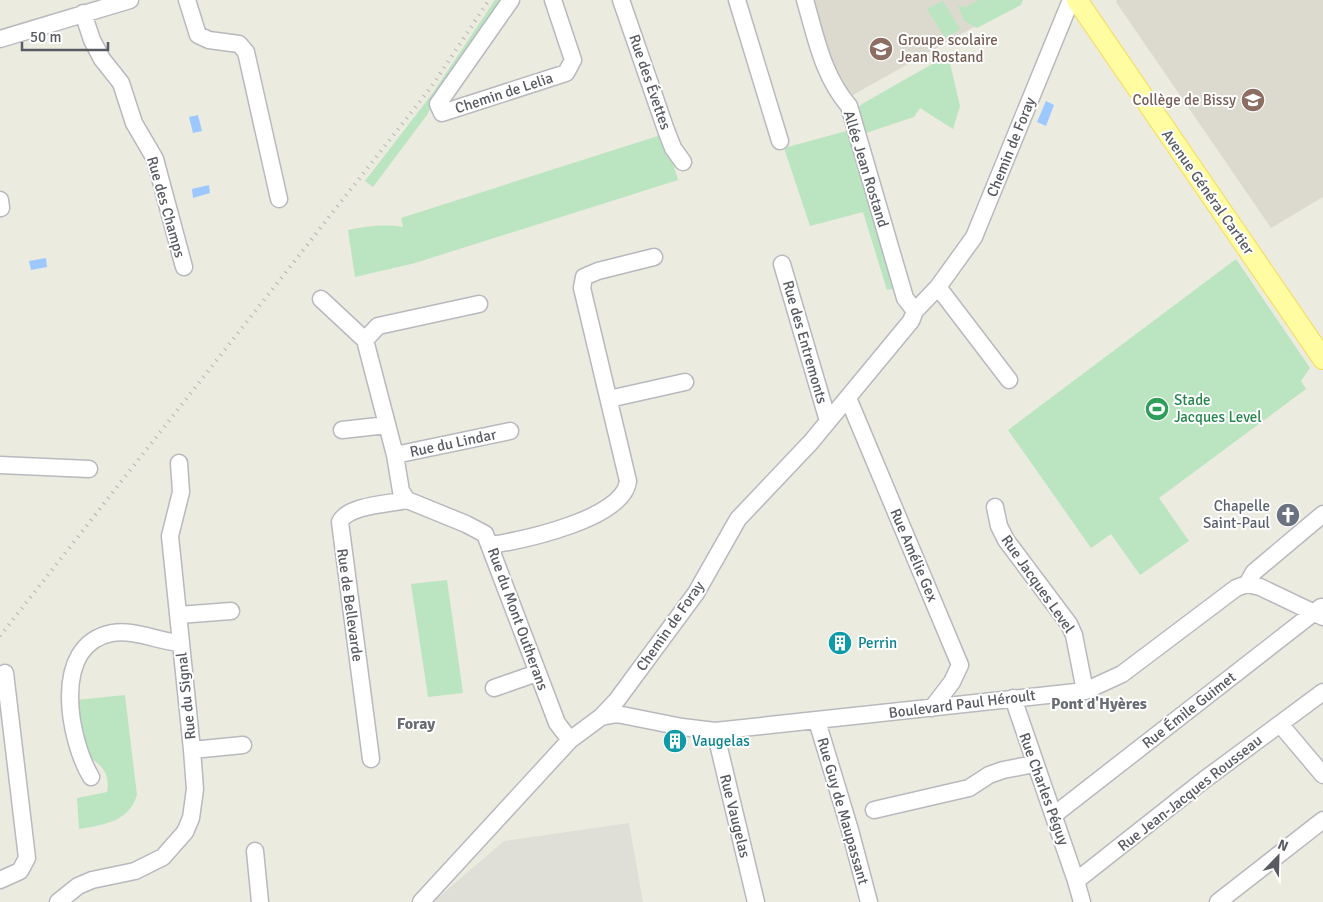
<svg xmlns="http://www.w3.org/2000/svg" width="1323" height="902" font-family="Signika,sans-serif">
  <style>
    .industrial { fill: #dfded7 }
    .education { fill: #dcdace }
    .green { fill: #bae5c0 }
    .water { fill: #9dc8ff }
    .lines { fill: none; stroke-linecap: round; stroke-linejoin: round }
    .minor-casing { stroke: #b8b9bf; stroke-width: 19 }
    .major-casing { stroke: #f6dc4f; stroke-width: 22 }
    .minor { stroke: #fff; stroke-width: 16 }
    .major { stroke: #fffca2; stroke-width: 20 }
    .rail { stroke: #b3b4b4; stroke-width: 4; stroke-dasharray: 1 6; stroke-linecap: butt }
    .labels { text-anchor: middle; dominant-baseline: central; stroke-width: 4; stroke-linejoin: round; paint-order: stroke }
    .education-label { font-size: 15px; fill: #785e54; stroke: #fff; text-anchor: start }
    .street-label { font-size: 15px; fill: #585b61; stroke: #fff }
    .leisure-label { font-size: 15px; fill: #27864d; stroke: #fff; text-anchor: start }
    .worship-label { font-size: 15px; fill: #5b616d; stroke: #fff; text-anchor: end }
    .culture-label { font-size: 15px; fill: #0d838f; stroke: #fff; text-anchor: start }
    .neighbourhood-label { font-size: 16px; font-weight: bold; fill: #696d73; stroke: #fff }
  </style>
  <rect width="100%" height="100%" fill="#ecebdf"/>
  <!-- industrial -->
  <path class="industrial" d="M629 823 643 902H433L504 841Z"/>
  <!-- education -->
  <path class="education" d="M812 0H1022L851 96 831 61Z
    M1117 0H1323V197L1271 228 1116 2Z"/>
  <!-- green -->
  <path class="green" d="M495 0H508L435 101 427 115 373 187 365 181 432 94Z
    M979 0H1023L1021 5 977 28 964 21 958 6 965 7Z
    M943 1 960 29 945 38 927 9Z
    M948 55 960 106 953 129 920 108 914 117 860 135 858 108 862 104Z
    M850 130 896 288 887 290 863 212 810 226 784 148Z
    M664 134 678 180 415 263 355 277 348 230C367 226 384 224 403 227L401 218Z
    M1236 259 1310 368 1301 381 1306 389 1159 498 1189 541 1140 575 1111 534 1091 548 1008 430Z
    M447 580 463 693 428 697 411 584Z
    M125 695 137 795C129 822 103 825 79 829L77 798 107 792C111 772 100 764 85 754L76 700Z"/>
  <!-- water -->
  <path class="water" d="M1046 101 1054 105 1046 126 1037 122Z
    M198 115 202 131 193 133 189 117Z
    M209 185 210 193 193 198 192 189Z
    M46 258 47 267 31 270 29 261Z"/>
  <g class="lines">
    <!-- minor casing -->
    <g class="minor-casing">
      <path id="minor" d="M187 0 198 35 209 40 239 44 246 52 279 199
        M511 0 438 104 442 113 566 73 573 60 553 0
        M621 0 666 130 673 148 683 162
        M737 0 780 141
        M805 0C816 38 823 76 849 106L905 298 915 311
        M83 13 92 40 102 59 121 83 134 123 155 159 184 267
        M0 39 130 0
        M0 200 1 208
        M782 264 828 421
        M938 287 1009 380
        M321 299 365 340 395 455 401 491 407 500 466 524 485 534 557 723 570 740
        M365 340 378 326 479 304
        M848 398 960 665 952 682 932 708
        M609 399 685 382
        M342 430 387 425
        M395 455 510 431
        M0 465 89 469
        M995 507 999 526 1006 540 1069 624 1074 635 1085 691
        M491 545C523 540 624 519 628 481L582 288 584 277 598 271 654 257
        M1247 584 1254 572 1323 514
        M179 615 231 611
        M494 688 537 673
        M1013 698 1076 881
        M601 717 617 714 682 727 715 731 1085 691 1122 674 1236 588 1247 584 1260 587 1323 617
        M817 721 850 830 869 902
        M1280 724 1323 775
        M715 731 756 902
        M192 750 243 745
        M371 759 340 522C348 505 389 504 407 500
        M91 777C69 740 50 645 112 633 134 629 157 641 180 643
        M874 810 969 788 989 775 1003 770 1034 764
        M1054 815 1321 607
        M255 851 260 902
        M0 880 20 871 27 858 5 673
        M58 902 78 886 92 880 135 871 163 857 185 832 191 818 195 789 192 750 170 536 181 492 179 463
        M421 902 570 740 601 717 617 700 696 593 738 519 811 442 911 321 915 311 938 287 974 237 1071 0
        M1082 902 1076 881 1204 780 1323 692
        M1218 902 1323 820"/>
    </g>
    <!-- major casing -->
    <g class="major-casing">
      <path id="major" d="M1077 0 1323 359"/>
    </g>
    <!-- minor -->
    <use href="#minor" class="minor"/>
    <!-- major -->
    <use href="#major" class="major"/>
    <!-- rail -->
    <path class="rail" d="M0 636 432 86 489 0"/>
  </g>
  <!-- icons -->
  <defs>
    <g id="school-disc" transform="scale(1.25)"><circle r="9.5" fill="#8d6e63" stroke="#fff"/><path d="M0-5L7-2L0 1L-7-2ZM-4 1L0 2.5L4 1V4Q0 6-4 4Z" fill="#fff"/></g>
    <g id="stadium-disc" transform="scale(1.25)"><circle r="9.5" fill="#2e9e5b" stroke="#fff"/><path d="M0-5a6.5 5 0 1 0 0 10a6.5 5 0 1 0 0-10ZM-3.5-1.8h7v3.6h-7Z" fill="#fff"/></g>
    <g id="church-disc" transform="scale(1.25)"><circle r="9.5" fill="#6b7280" stroke="#fff"/><path d="M-1.2-6h2.4v3.5h3.3v2.4h-3.3V6h-2.4V-.1h-3.3v-2.4h3.3Z" fill="#fff"/></g>
    <g id="building-disc" transform="scale(1.25)"><circle r="9.5" fill="#0f9aa8" stroke="#fff"/><path d="M-4-6H4V6H1V3H-1V6H-4ZM-2.5-4.3h1.7v1.8h-1.7ZM.8-4.3h1.7v1.8H.8ZM-2.5-1h1.7V.8h-1.7ZM.8-1h1.7V.8H.8Z" fill="#fff"/></g>
  </defs>
  <g fill-rule="evenodd">
    <use href="#school-disc" x="881" y="49"/>
    <use href="#school-disc" x="1253" y="100"/>
    <use href="#stadium-disc" x="1157" y="409"/>
    <use href="#church-disc" x="1288" y="515"/>
    <use href="#building-disc" x="840" y="643"/>
    <use href="#building-disc" x="675" y="741"/>
  </g>
  <g class="labels">
    <!-- education labels -->
    <g class="education-label">
      <text x="898" y="40">Groupe scolaire<tspan x="898" dy="17">Jean Rostand</tspan></text>
      <text x="1236" y="100" text-anchor="end">Collège de Bissy</text>
    </g>
    <!-- street labels -->
    <g class="street-label">
      <text transform="translate(650 82) rotate(71)">Rue des Évettes</text>
      <text transform="translate(504 93) rotate(-18)">Chemin de Lelia</text>
      <text transform="translate(1011 147) rotate(-68)">Chemin de Foray</text>
      <text transform="translate(866 169) rotate(73)">Allée Jean Rostand</text>
      <text transform="translate(1208 192) rotate(55)">Avenue Général Cartier</text>
      <text transform="translate(166 207) rotate(74)">Rue des Champs</text>
      <text transform="translate(805 342) rotate(74)">Rue des Entremonts</text>
      <text transform="translate(453 443) rotate(-12)">Rue du Lindar</text>
      <text transform="translate(914 555) rotate(67)">Rue Amélie Gex</text>
      <text transform="translate(1038 584) rotate(55)">Rue Jacques Level</text>
      <text transform="translate(350 605) rotate(82)">Rue de Bellevarde</text>
      <text transform="translate(518 619) rotate(70)">Rue du Mont Outherans</text>
      <text transform="translate(670 626) rotate(-55)">Chemin de Foray</text>
      <text transform="translate(186 696) rotate(-96)">Rue du Signal</text>
      <text transform="translate(962 704) rotate(-7)">Boulevard Paul Héroult</text>
      <text transform="translate(1189 710) rotate(-38)">Rue Émile Guimet</text>
      <text transform="translate(1044 789) rotate(70)">Rue Charles Péguy</text>
      <text transform="translate(1190 793) rotate(-38)">Rue Jean-Jacques Rousseau</text>
      <text transform="translate(843 811) rotate(74)">Rue Guy de Maupassant</text>
      <text transform="translate(735 816) rotate(76)">Rue Vaugelas</text>
    </g>
    <!-- leisure labels -->
    <g class="leisure-label">
      <text x="1174" y="400">Stade<tspan x="1174" dy="17">Jacques Level</tspan></text>
    </g>
    <!-- worship labels -->
    <g class="worship-label">
      <text x="1270" y="506">Chapelle<tspan x="1270" dy="17">Saint-Paul</tspan></text>
    </g>
    <!-- culture labels -->
    <g class="culture-label">
      <text x="858" y="643">Perrin</text>
      <text x="692" y="741">Vaugelas</text>
    </g>
    <!-- neighbourhood labels -->
    <g class="neighbourhood-label">
      <text x="1099" y="704">Pont d'Hyères</text>
      <text x="416" y="724">Foray</text>
    </g>
  </g>
  <!-- north arrow -->
  <g transform="translate(1278 857) rotate(23)" stroke="#ffffff" stroke-width="4" paint-order="stroke">
  <path d="M0-4L9 19L0 12L-9 19Z" fill="#585b61"/>
  <text y="-8" font-size="14" font-weight="bold" text-anchor="middle" fill="#585b61">N</text>
  </g>
  <!-- scale -->
  <path d="M22 42v8h86v-8" fill="none" stroke="#585b61" stroke-width="2.5"/>
  <text x="30" y="42" font-size="15" fill="#585b61" stroke="#ffffff" stroke-width="4" paint-order="stroke">50 m</text>
</svg>
